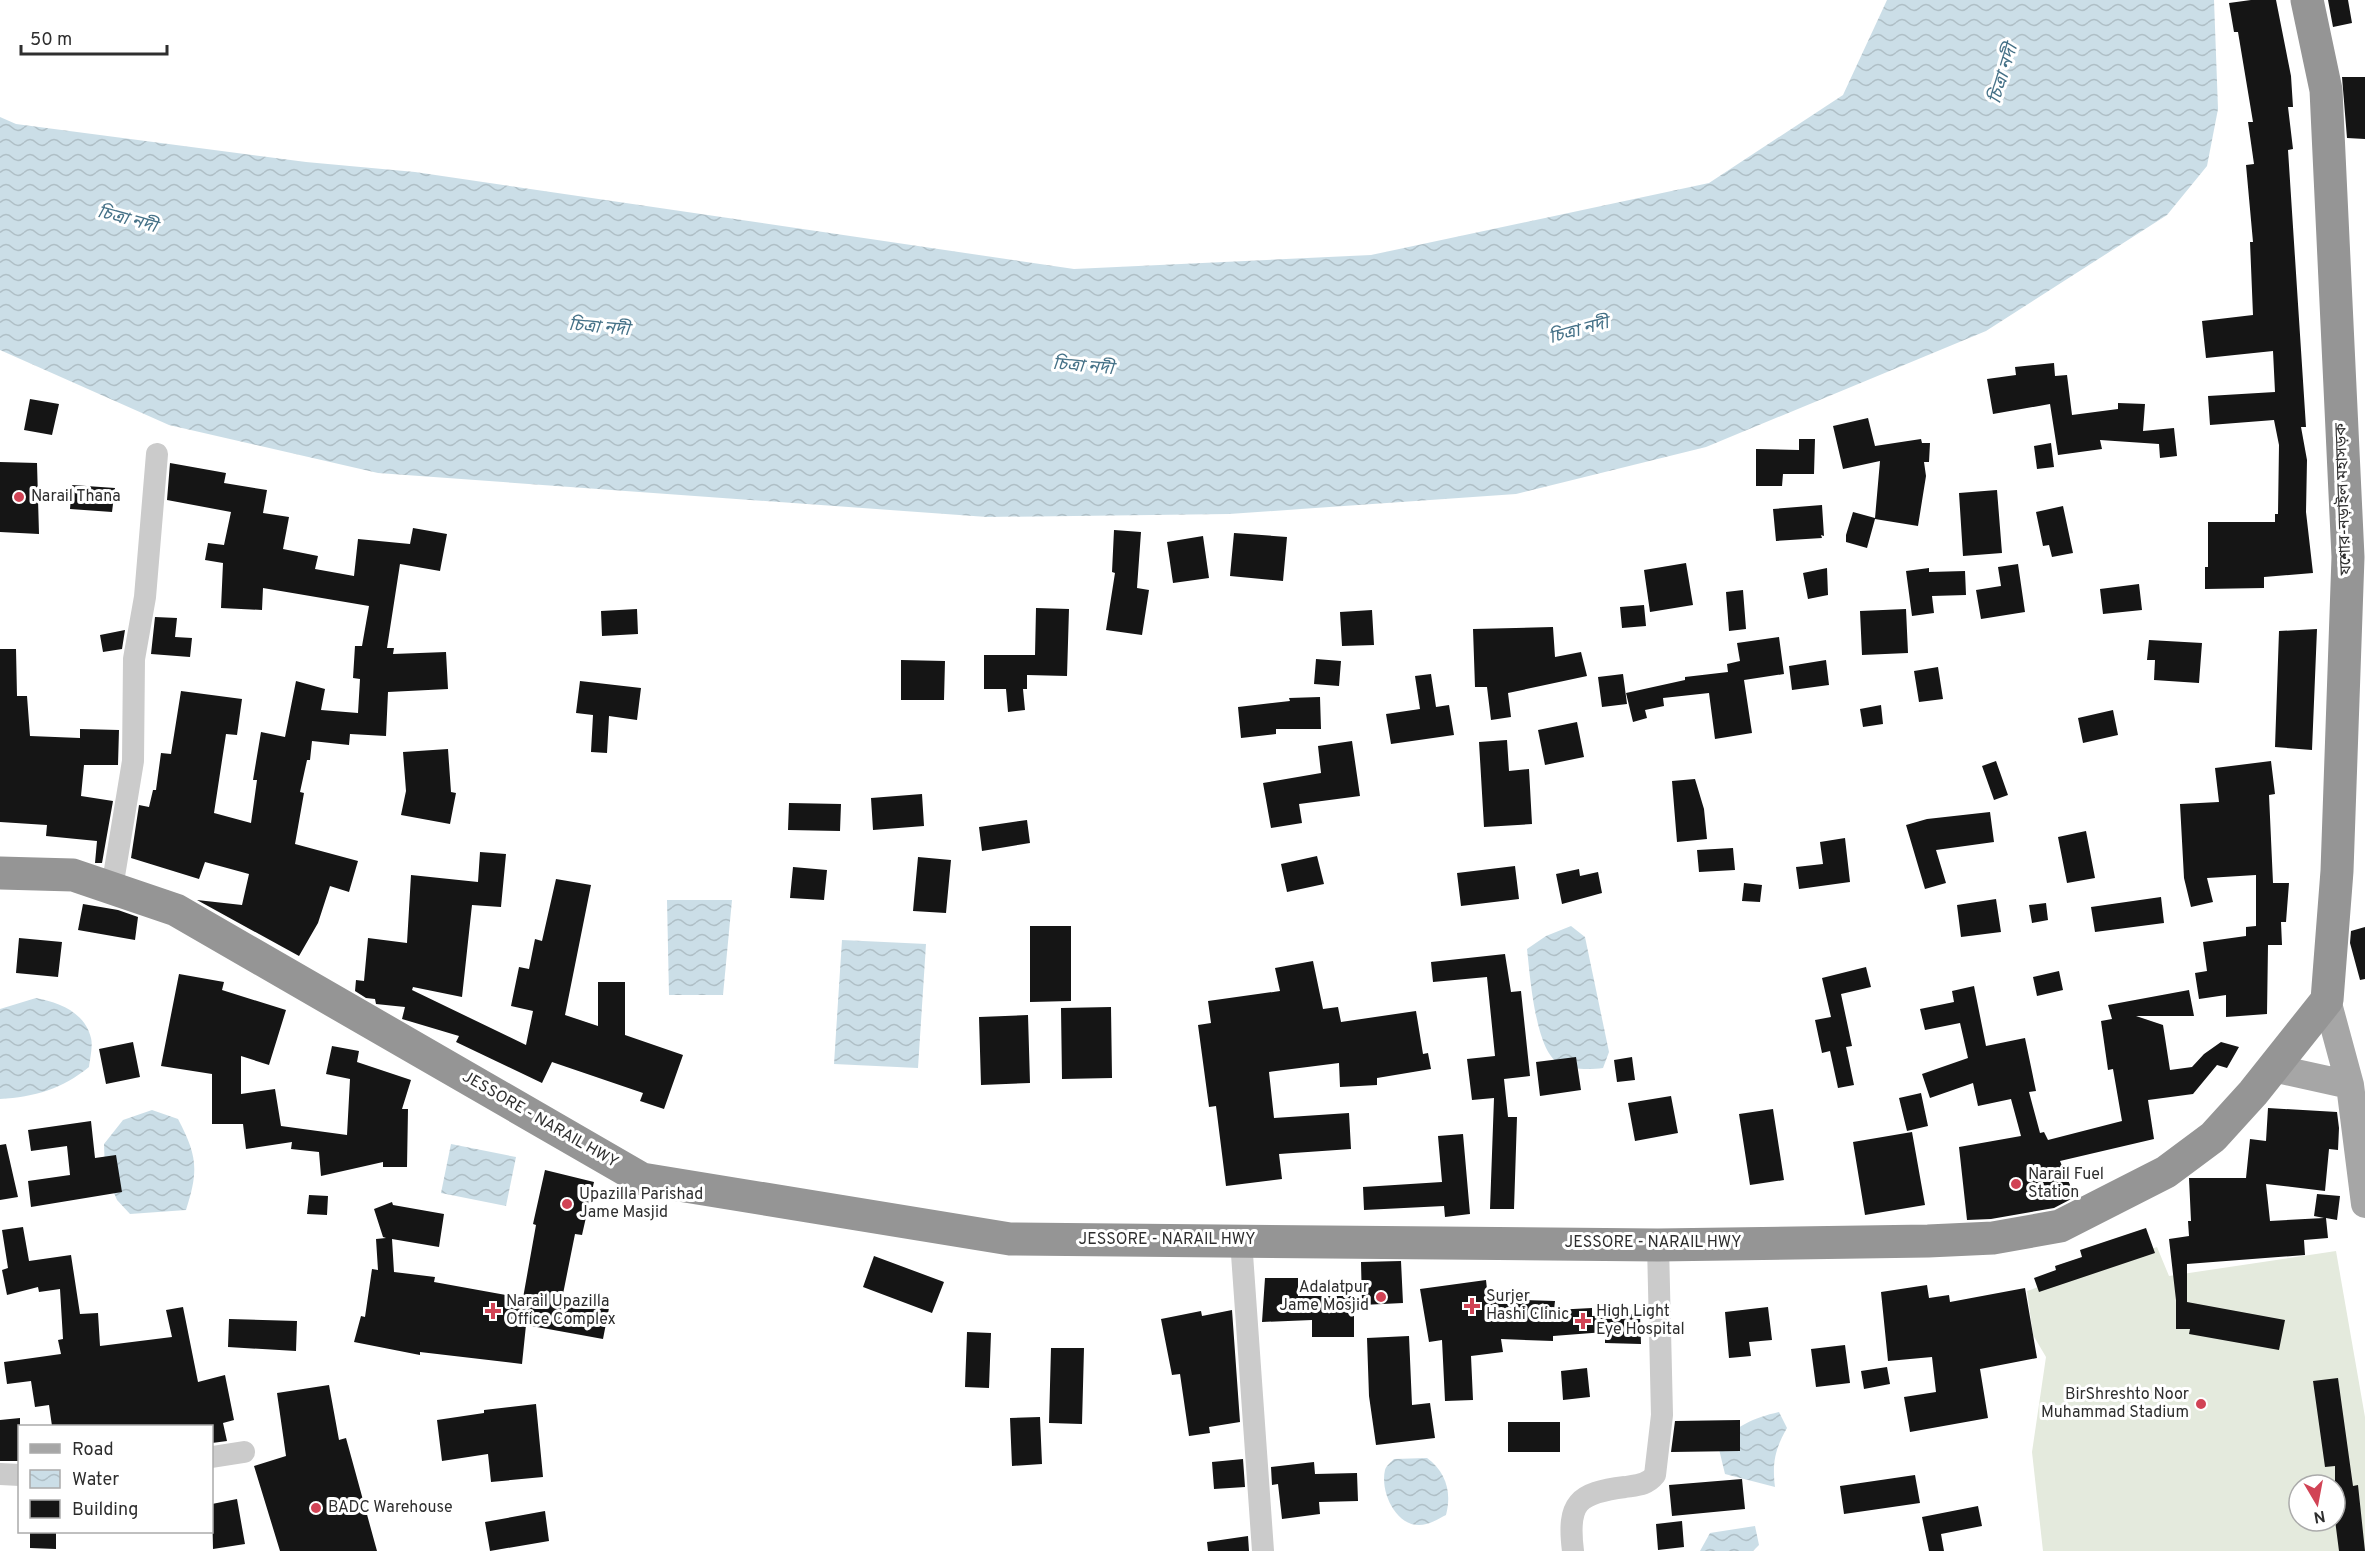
<svg xmlns="http://www.w3.org/2000/svg" width="2365" height="1551" font-family="Overpass,'Noto Sans Bengali',sans-serif">
  <style>
    .pitch { fill: #e4eadd; fill-rule: evenodd }
    .water { fill: url(#water-waves) }
    .building { fill: #151515 }
    .lines { fill: none; stroke-linecap: round; stroke-linejoin: round }
    .minor { stroke: #cbcbcb; stroke-width: 22 }
    .major { stroke: #a6a6a6; stroke-width: 28 }
    .highway { stroke: #959595; stroke-width: 33 }
    .poi-dot { fill: #d14355; stroke: #fff; stroke-width: 2 }
    .labels { text-anchor: middle; dominant-baseline: central; stroke-width: 6; stroke-linejoin: round; paint-order: stroke }
    .poi-label { font-size: 16px; fill: #2e2e2e; stroke: #fff; text-anchor: start }
    .street-label { font-size: 16px; fill: #2e2e2e; stroke: #fff }
    .water-label { font-size: 18px; font-style: italic; fill: #457187; stroke: #fff }
  </style>
  <defs>
    <pattern id="water-waves" width="16" height="10" patternUnits="userSpaceOnUse" patternTransform="scale(1.5)"><rect width="16" height="10" fill="#cbdee7"/><path d="M0 5q4-4 8 0t8 0" fill="none" stroke="#afbfc6"/></pattern>
  </defs>
  <rect width="100%" height="100%" fill="#fff"/>
  <!-- pitch -->
  <path class="pitch" d="M2157 1247 2169 1276 2336 1251 2365 1417V1551H2043L2032 1452 2046 1357 2033 1335 2027 1291ZM2299 1485H2335V1521H2299Z"/>
  <!-- water -->
  <path class="water" d="M1887 0H2214L2218 109 2207 166 2167 215 1986 331 1706 447 1516 494 1229 514 987 517 378 473 169 425 0 350V117L16 124 306 162 415 172 1074 269 1371 255 1709 183 1843 95Z
    M667 900H732L723 995H669Z
    M1571 926 1585 937 1609 1052 1603 1068C1589 1070 1571 1070 1557 1062 1535 1047 1530 975 1527 949L1546 936Z
    M842 940 926 944 918 1068 834 1064Z
    M36 998C58 1002 85 1012 91 1038 93 1046 90 1059 89 1067 62 1089 35 1097 0 1099V1009Z
    M152 1110 178 1119C197 1155 199 1170 186 1210L130 1214 117 1200 105 1172 104 1144 123 1120Z
    M451 1144 516 1157 506 1206 441 1193Z
    M1779 1412 1787 1428C1775 1449 1772 1463 1775 1487L1725 1474 1718 1445C1736 1426 1753 1418 1779 1412Z
    M1427 1458C1446 1472 1452 1492 1446 1515 1438 1519 1429 1525 1419 1525 1395 1525 1380 1491 1385 1470 1386 1466 1391 1462 1394 1459Z
    M1755 1526 1759 1545 1753 1551H1700L1710 1533Z"/>
  <!-- building -->
  <path class="building" d="M2251 0H2276L2291 76 2293 107H2288L2293 149 2288 150 2306 427H2301L2307 460 2306 512 2313 573 2264 577V588L2205 589V567H2208V522H2275V514H2278L2279 445 2274 420 2210 425 2208 396 2275 392 2273 351 2206 358 2202 321 2253 315 2250 242H2253L2246 165 2254 164 2248 122H2253L2238 32H2234L2229 3Z
    M2328 0H2348L2352 23 2333 27Z
    M2342 77H2365V139L2347 138Z
    M2054 363 2055 376 2067 375 2072 415 2118 409V403L2145 404 2143 431 2174 428 2177 456 2160 458 2159 444 2100 440 2102 449 2058 455 2050 404 1993 414 1987 379 2016 375 2015 367Z
    M30 399 59 404 52 435 24 430Z
    M1868 418 1875 446 1921 439 1922 443H1930L1929 462H1924L1926 476 1918 526 1875 519 1867 548 1846 542V535L1853 512 1875 518 1880 461 1843 469 1833 426Z
    M1799 439H1815L1814 474H1783L1782 486H1756V449L1799 450Z
    M2051 443 2054 467 2037 469 2034 446Z
    M0 462 37 463 39 534 0 532Z
    M170 463 226 473 224 483 267 490 263 513 289 517 283 549 318 556 315 569 354 576 358 539 410 544 413 528 447 534 440 571 400 564 387 648H394L393 654 446 652 448 689 388 692 386 736 350 734 349 745 312 741 310 760H307L300 792 304 793 295 844 358 861 349 892 330 886 318 923 299 956 197 900 242 905 249 874 205 862 199 879 131 858 139 805 149 807 153 790H156L161 753 171 754 181 691 242 699 237 735 226 734 214 813 251 823 257 780H253L261 732 285 737 296 681 325 689 321 710 358 713 360 679 353 678 355 646H362L369 606 263 588 262 610 221 608 223 563 205 560 208 543 224 545 231 512 167 500Z
    M72 485 115 488 112 512 70 509Z
    M1997 490 2002 553 1963 556 1959 493Z
    M1822 505 1824 536 1821 535 1822 538 1776 541 1773 509Z
    M2063 506 2073 553 2052 557 2049 545 2043 546 2036 512Z
    M1114 530 1141 532 1137 588 1149 590 1142 635 1106 630 1115 573 1112 572Z
    M1234 533 1287 537 1283 581 1230 576Z
    M1203 536 1209 578 1173 583 1167 542Z
    M1686 563 1693 605 1650 612 1644 570Z
    M2018 564 2025 612 1981 619 1976 590 2001 586 1998 567Z
    M1827 568 1828 595 1808 599 1803 573Z
    M1929 568V572L1965 571 1966 595 1932 596 1934 613 1912 616 1906 571Z
    M2139 584 2142 610 2103 614 2100 589Z
    M1743 590 1746 629 1729 631 1726 592Z
    M1644 605 1646 626 1622 628 1620 607Z
    M1036 608 1069 609 1067 676 1027 675V689H1023L1025 710 1008 712 1006 689H984V655H1035Z
    M637 609 638 634 602 636 601 611Z
    M1906 609 1908 653 1862 655 1860 611Z
    M1372 610 1374 645 1342 646 1340 612Z
    M155 617 177 618 175 637 192 638 190 657 151 654Z
    M1553 627 1555 657 1581 652 1587 676 1508 693 1511 717 1491 720 1487 687H1475L1473 629Z
    M2317 629 2312 750 2275 747 2279 631Z
    M125 630 122 649 103 652 100 635Z
    M1779 637 1784 674 1744 680 1752 733 1715 739 1709 693 1663 698 1664 706 1645 710 1647 718 1633 722 1626 693 1685 680V677L1728 672 1727 664 1740 661 1737 643Z
    M2149 640 2202 643 2199 683 2154 680 2155 660H2147Z
    M0 649H16L17 696H27L30 736 80 738V729L119 730 118 765H84L81 796 113 801 102 863H95L97 841 46 836 47 825 0 822Z
    M1316 659 1341 661 1339 686 1314 684Z
    M901 660 945 661 944 700H901Z
    M1826 660 1829 685 1792 690 1789 666Z
    M1938 667 1943 699 1919 702 1914 671Z
    M1431 674 1436 707 1449 705 1454 735 1391 744 1386 714 1420 709 1415 676Z
    M1623 674 1627 704 1602 707 1598 677Z
    M580 681 641 688 637 720 609 716 607 753 591 752 593 715 576 713Z
    M1320 697 1321 729H1276V734L1241 738 1238 707 1290 701 1289 698Z
    M1881 705 1883 724 1863 727 1860 709Z
    M2113 710 2118 735 2083 743 2078 718Z
    M1577 722 1584 757 1545 765 1538 730Z
    M1507 740 1509 771 1529 769 1532 824 1484 827 1479 742Z
    M1352 741 1360 796 1299 804 1302 823 1271 828 1263 783 1321 773 1318 746Z
    M448 749 451 792 456 793 450 824 401 815 406 791 403 752Z
    M1996 761 2008 795 1994 800 1982 766Z
    M2271 761 2275 794 2269 795 2273 883H2289L2286 922H2281L2282 945H2268L2267 1014 2226 1017V995L2199 999 2195 973 2207 971 2203 942 2246 936V927L2256 926V875L2207 878 2213 902 2191 907 2184 878 2180 804 2219 802 2215 768Z
    M1695 779 1704 809 1707 839 1677 842 1672 781Z
    M922 794 924 826 873 830 871 798Z
    M789 803 841 804 840 831 788 830Z
    M1990 812 1994 842 1936 850 1946 883 1925 889 1906 825 1927 819Z
    M1027 820 1030 843 982 851 979 827Z
    M2086 831 2095 878 2067 883 2058 837Z
    M1845 838 1850 882 1799 889 1796 867 1823 864 1820 842Z
    M1733 848 1735 870 1699 872 1697 850Z
    M480 852 506 854 501 907 472 905 462 997 413 987 412 990 526 1045 533 1011 511 1006 519 967 529 969 535 939 542 941 556 879 591 885 565 1015 598 1026V982H625V1035L683 1055 664 1109 640 1101 643 1093 552 1062 542 1083 456 1042 459 1036 402 1019 405 1007 376 1004 375 999 366 998 355 991 356 980 364 981 368 938 407 943 411 875 478 882Z
    M1317 856 1324 884 1287 892 1281 864Z
    M918 857 951 860 946 913 913 911Z
    M1515 866 1519 899 1461 906 1457 873Z
    M793 867 827 870 824 900 790 898Z
    M1579 869 1580 876 1598 872 1602 893 1562 904 1556 874Z
    M1744 883 1762 885 1760 902 1742 901Z
    M2161 897 2164 923 2095 932 2091 907Z
    M1996 899 2001 932 1961 937 1957 905Z
    M2046 903 2048 920 2032 923 2029 905Z
    M83 904 118 910 138 917 135 940 78 930Z
    M1030 926H1071V1001L1030 1002Z
    M2365 927V979L2360 980 2350 943 2351 931Z
    M19 938 62 942 58 977 16 973Z
    M1505 954 1511 992 1521 991 1530 1076 1504 1079 1508 1117H1517L1514 1209H1490L1494 1098 1472 1100 1467 1059 1495 1056 1487 977 1433 982 1431 962Z
    M1313 961 1323 1009 1338 1007 1341 1022 1416 1011 1423 1054 1428 1053 1431 1069 1377 1078V1085L1340 1087 1339 1063 1269 1072 1274 1118 1349 1113 1351 1149 1279 1154 1282 1179 1226 1186 1216 1106 1209 1107 1198 1025 1211 1023 1208 1001 1280 991 1275 968Z
    M1866 967 1871 987 1841 994 1852 1046 1846 1047 1854 1085 1838 1088 1830 1051 1822 1053 1815 1020 1831 1017 1822 978Z
    M2059 971 2063 990 2037 996 2033 977Z
    M179 974 224 982 222 990 286 1010 269 1065 241 1056V1094L275 1089 281 1126 347 1135 350 1079 326 1074 332 1046 359 1051 357 1062 411 1080 402 1109H408L407 1167H383V1162L321 1176 319 1152 291 1149 292 1142 246 1149 243 1124H212V1074L161 1066Z
    M1974 986 1986 1046 2025 1038 2036 1091 2029 1092 2040 1133 2044 1132 2048 1140 2122 1121 2113 1069 2108 1070 2101 1021 2112 1019 2108 1005 2189 990 2194 1016H2136L2163 1025 2170 1070 2192 1067 2204 1054 2221 1042 2239 1047 2227 1068 2217 1065 2193 1094 2148 1100 2154 1139 2060 1161 2075 1197 2054 1208 1991 1219 1967 1220 1959 1147 2021 1136 2011 1099 1978 1106 1973 1083 1930 1098 1922 1074 1968 1058 1960 1023 1925 1030 1920 1009 1954 1002 1952 991Z
    M1111 1007 1112 1078 1062 1079 1061 1008Z
    M1028 1015 1030 1083 981 1085 979 1017Z
    M133 1042 140 1077 106 1084 99 1049Z
    M1576 1057 1581 1090 1540 1096 1536 1062Z
    M1632 1057 1635 1080 1617 1082 1614 1060Z
    M1921 1093 1928 1126 1907 1131 1899 1098Z
    M1671 1096 1678 1133 1635 1141 1628 1103Z
    M2268 1108 2337 1112 2339 1128 2338 1150 2329 1149 2325 1191 2266 1184 2270 1221 2324 1218 2314 1216 2317 1194 2340 1196 2337 1220 2326 1218 2328 1238 2304 1240 2305 1255 2187 1264V1302L2285 1320 2279 1350 2189 1334 2190 1329H2176V1300L2169 1239 2189 1236 2188 1221H2191L2189 1178H2246L2250 1139 2266 1141Z
    M1773 1109 1784 1180 1750 1185 1739 1114Z
    M91 1121 95 1158 116 1155 122 1192 31 1207 28 1181 70 1175 67 1146 31 1151 28 1130Z
    M1912 1132 1925 1205 1865 1215 1853 1142Z
    M1463 1134 1470 1214 1445 1217 1444 1206 1364 1210 1363 1187 1442 1182 1438 1136Z
    M6 1144 18 1197 0 1200V1145Z
    M545 1170 594 1182 582 1235 575 1234 562 1299 609 1308 603 1339 526 1325 522 1364 420 1352V1355L354 1342 361 1316 365 1317 372 1269 378 1270 376 1239 386 1238 383 1237 374 1209 392 1202 393 1205 444 1214 439 1247 392 1239 394 1272 435 1277 434 1282 523 1298 536 1225 533 1224Z
    M309 1195 328 1196 327 1215 307 1214Z
    M23 1227 29 1261 71 1255 80 1314 98 1313 100 1346 172 1337 166 1310 183 1307 198 1382 225 1375 234 1420 223 1423 227 1441 212 1443V1426H52L49 1405 35 1407 31 1381 7 1384 4 1362 61 1354 58 1340 63 1339 60 1289 39 1292 38 1287 7 1295 2 1270 8 1268 2 1230Z
    M2146 1228 2155 1253 2039 1292 2034 1278 2056 1270 2055 1266 2082 1257 2080 1250Z
    M874 1256 944 1282 932 1313 863 1287Z
    M1401 1261 1403 1303 1362 1305 1361 1262Z
    M1265 1278H1298V1296H1354V1337H1312V1320L1262 1322Z
    M1486 1280 1488 1299 1555 1301 1554 1310 1592 1308V1316L1640 1314 1641 1344 1605 1343V1332L1553 1336V1341L1501 1339 1503 1352 1471 1356 1473 1400 1445 1401 1442 1340 1429 1342 1420 1289Z
    M1927 1285 1929 1298 1949 1295 1950 1302 2025 1288 2037 1358 1980 1369 1988 1418 1910 1432 1904 1397 1936 1392 1932 1357 1888 1361 1881 1292Z
    M1768 1307 1772 1340 1749 1342 1751 1356 1729 1358 1725 1312Z
    M1232 1310 1240 1422 1209 1427 1210 1433 1189 1436 1180 1374 1172 1375 1161 1319 1201 1311 1202 1316Z
    M229 1319 297 1321 296 1351 228 1347Z
    M967 1332 991 1333 989 1388 965 1387Z
    M1409 1336 1412 1405 1430 1403 1435 1438 1376 1445 1369 1396 1367 1338Z
    M1845 1345 1850 1383 1816 1387 1811 1349Z
    M1051 1348H1084L1082 1424 1049 1423Z
    M1887 1367 1890 1384 1864 1389 1861 1371Z
    M1587 1368 1590 1397 1563 1400 1561 1371Z
    M2338 1378 2353 1486 2358 1485 2365 1551H2339L2335 1520V1466L2325 1467 2313 1381Z
    M329 1385 339 1440 346 1438 377 1551H280L254 1466 286 1456 277 1393Z
    M536 1404 543 1477 491 1482 488 1454 442 1461 437 1420 484 1413V1410Z
    M1040 1417 1042 1464 1012 1466 1010 1418Z
    M20 1418V1461H0V1420Z
    M1740 1420V1451L1671 1452 1675 1421Z
    M1508 1422H1560V1452H1508Z
    M1243 1459 1245 1487 1214 1489 1212 1462Z
    M1314 1462 1315 1474 1357 1473 1358 1501 1319 1502 1320 1514 1282 1519 1278 1484 1272 1485 1271 1467Z
    M1915 1475 1920 1503 1844 1514 1840 1486Z
    M1742 1479 1745 1509 1672 1516 1669 1485Z
    M237 1499 245 1544 213 1549 212 1504Z
    M1978 1506 1982 1526 1941 1534 1944 1551H1929L1922 1517Z
    M545 1511 549 1541 490 1551 485 1522Z
    M1682 1521 1684 1547 1658 1550 1656 1524Z
    M30 1532H56V1549L30 1548Z
    M1248 1536 1249 1551H1208L1207 1542Z"/>
  <g class="lines">
    <!-- minor -->
    <path class="minor" d="M112 888 133 761 134 659 145 597 157 454
      M1241 1240 1263 1551
      M212 1457 244 1452
      M0 1474 20 1475
      M1573 1551C1567 1503 1577 1493 1625 1487 1638 1485 1647 1485 1655 1475L1662 1415 1658 1245"/>
    <!-- major -->
    <path class="major" d="M2327 1000 2350 1085 2365 1204
      M2273 1068 2350 1085"/>
    <!-- highway -->
    <path class="highway" d="M0 873 73 875 176 910 642 1179 1010 1239 1658 1245 1928 1241 1993 1238 2060 1226 2166 1172 2213 1137 2253 1093 2327 1000 2337 871 2348 557 2326 90 2307 0"/>
  </g>
  <!-- markers -->
  <g class="poi-dot">
    <circle cx="19" cy="497" r="6"/>
    <circle cx="2016" cy="1184" r="6"/>
    <circle cx="567" cy="1204" r="6"/>
    <circle cx="1381" cy="1297" r="6"/>
    <path d="M1469 1297h6v6h6v6h-6v6h-6v-6h-6v-6h6z"/>
    <path d="M490 1302h6v6h6v6h-6v6h-6v-6h-6v-6h6z"/>
    <path d="M1580 1312h6v6h6v6h-6v6h-6v-6h-6v-6h6z"/>
    <circle cx="2201" cy="1404" r="6"/>
    <circle cx="316" cy="1508" r="6"/>
  </g>
  <g class="labels">
    <!-- poi labels -->
    <g class="poi-label">
      <text x="31" y="497">Narail Thana</text>
      <text x="2028" y="1175">Narail Fuel<tspan x="2028" dy="18">Station</tspan></text>
      <text x="579" y="1195">Upazilla Parishad<tspan x="579" dy="18">Jame Masjid</tspan></text>
      <text x="1369" y="1288" text-anchor="end">Adalatpur<tspan x="1369" dy="18">Jame Mosjid</tspan></text>
      <text x="1486" y="1297">Surjer<tspan x="1486" dy="18">Hashi Clinic</tspan></text>
      <text x="506" y="1302">Narail Upazilla<tspan x="506" dy="18">Office Complex</tspan></text>
      <text x="1596" y="1312">High Light<tspan x="1596" dy="18">Eye Hospital</tspan></text>
      <text x="2189" y="1395" text-anchor="end">BirShreshto Noor<tspan x="2189" dy="18">Muhammad Stadium</tspan></text>
      <text x="328" y="1508">BADC Warehouse</text>
    </g>
    <!-- street labels -->
    <g class="street-label">
      <text transform="translate(2344 499) rotate(-92)">যশোর-নড়াইল মহাসড়ক</text>
      <text transform="translate(540 1120) rotate(30)">JESSORE - NARAIL HWY</text>
      <text x="1167" y="1240">JESSORE - NARAIL HWY</text>
      <text x="1653" y="1243">JESSORE - NARAIL HWY</text>
    </g>
    <!-- water labels -->
    <g class="water-label">
      <text transform="translate(2004 74) rotate(-73)">চিত্রা নদী</text>
      <text transform="translate(127 220) rotate(15)">চিত্রা নদী</text>
      <text transform="translate(599 328) rotate(5)">চিত্রা নদী</text>
      <text transform="translate(1579 331) rotate(-15)">চিত্রা নদী</text>
      <text transform="translate(1083 367) rotate(5)">চিত্রা নদী</text>
    </g>
  </g>
  <!-- legend -->
  <rect x="18" y="1425" width="195" height="108" fill="#ffffff" stroke="#ababab" stroke-width="1.5"/>
  <rect x="30" y="1444" width="30" height="9" fill="#a6a6a6" stroke="#ababab" stroke-width="1.5"/>
  <text x="72" y="1455" font-size="18" fill="#2e2e2e">Road</text>
  <rect x="30" y="1470" width="30" height="18" fill="url(#water-waves)" stroke="#ababab" stroke-width="1.5"/>
  <text x="72" y="1485" font-size="18" fill="#2e2e2e">Water</text>
  <rect x="30" y="1500" width="30" height="18" fill="#151515" stroke="#ababab" stroke-width="1.5"/>
  <text x="72" y="1515" font-size="18" fill="#2e2e2e">Building</text>
  <!-- north arrow -->
  <g transform="translate(2317 1503) rotate(170)"><circle r="28" fill="#ffffff" stroke="#ababab" stroke-width="1.5"/>
  <path d="M0-4.5L10 22L0 15L-10 22Z" fill="#d14355"/>
  <text y="-9" font-size="16" font-weight="bold" text-anchor="middle" fill="#2e2e2e">N</text>
  </g>
  <!-- scale -->
  <path d="M21 45v9h146v-9" fill="none" stroke="#2e2e2e" stroke-width="3"/>
  <text x="30" y="45" font-size="18" fill="#2e2e2e" stroke="#ffffff" stroke-width="4.5" paint-order="stroke">50 m</text>
</svg>
